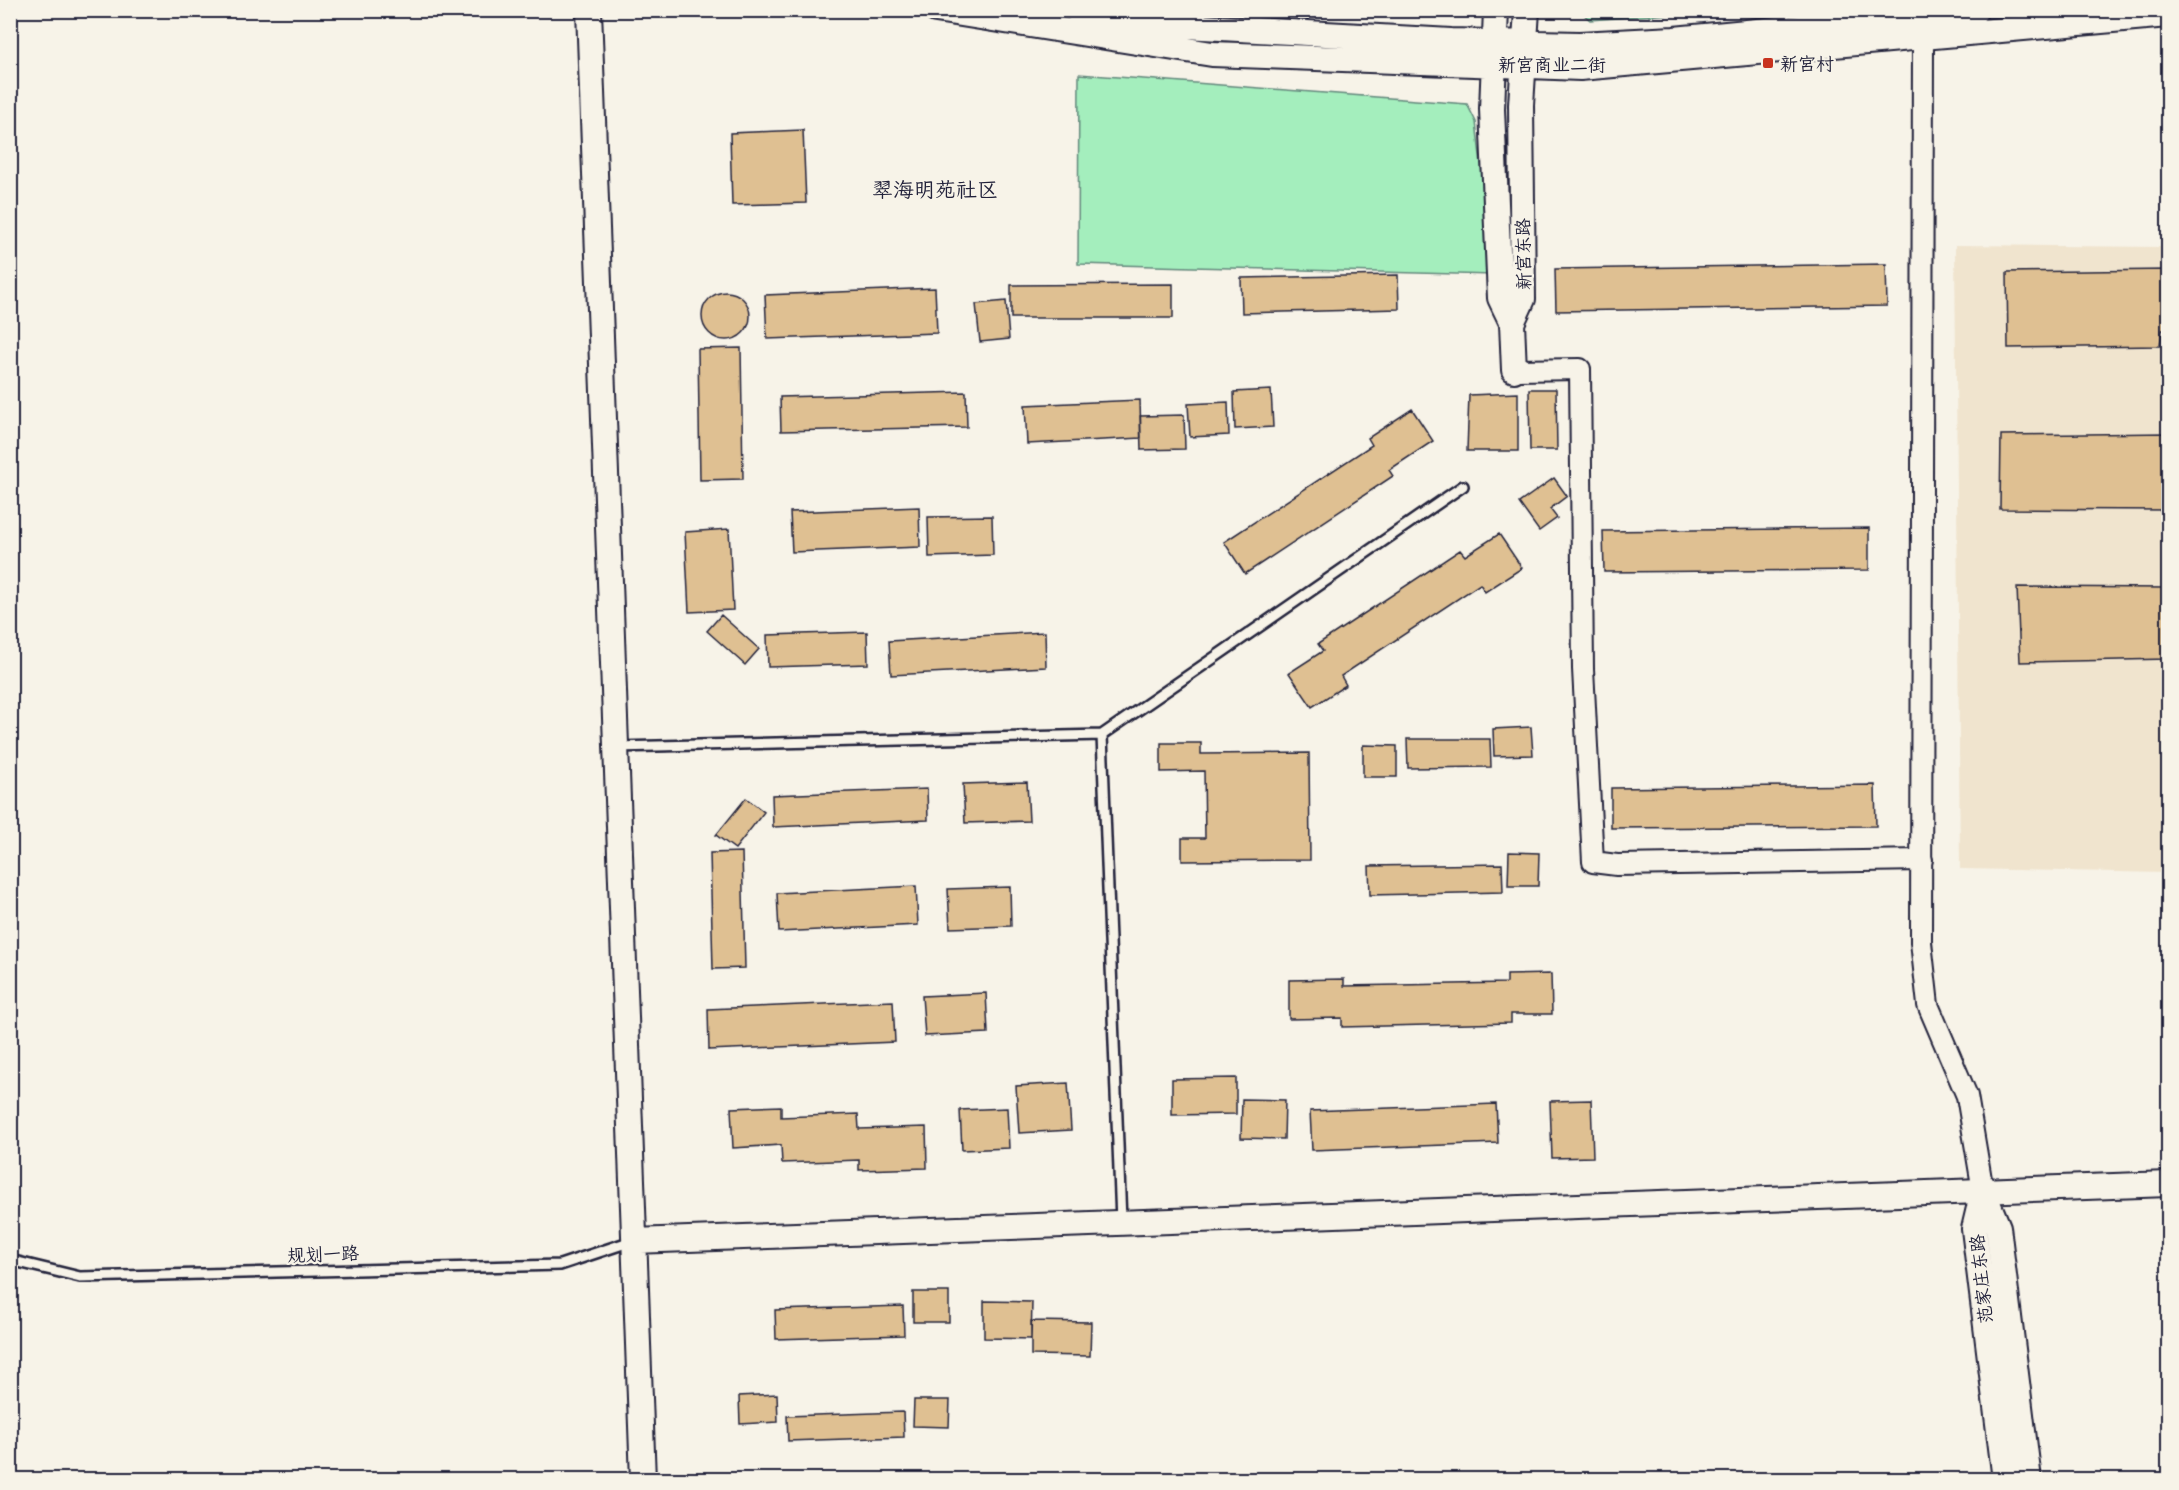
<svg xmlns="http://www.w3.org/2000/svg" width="2179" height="1490" font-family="'Patrick Hand','LXGW WenKai TC',sans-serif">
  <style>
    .built { fill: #f0e4ce }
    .green { fill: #a4eebd; stroke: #63887c; stroke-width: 1.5 }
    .building { fill: #dfc092; stroke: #22223b; stroke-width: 1.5 }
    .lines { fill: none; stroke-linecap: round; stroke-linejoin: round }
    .service-casing { stroke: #22223b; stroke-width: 14 }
    .minor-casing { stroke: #22223b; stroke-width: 24 }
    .tertiary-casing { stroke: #22223b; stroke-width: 28 }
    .service { stroke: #f7f3e8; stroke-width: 9 }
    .minor { stroke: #f7f3e8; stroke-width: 20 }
    .tertiary { stroke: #f7f3e8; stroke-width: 24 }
    .poi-dot { fill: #c8321e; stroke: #f7f3e8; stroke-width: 2 }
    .labels { text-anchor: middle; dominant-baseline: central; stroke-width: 4.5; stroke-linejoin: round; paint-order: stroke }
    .poi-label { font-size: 18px; fill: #22223b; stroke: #f7f3e8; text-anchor: start }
    .street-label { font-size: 18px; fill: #22223b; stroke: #f7f3e8 }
    .quarter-label { font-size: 21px; fill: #22223b; stroke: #f7f3e8 }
  </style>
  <rect width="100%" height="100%" fill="#f7f3e8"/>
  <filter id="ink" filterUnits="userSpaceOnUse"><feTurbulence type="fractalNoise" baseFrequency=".0167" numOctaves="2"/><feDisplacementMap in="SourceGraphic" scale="12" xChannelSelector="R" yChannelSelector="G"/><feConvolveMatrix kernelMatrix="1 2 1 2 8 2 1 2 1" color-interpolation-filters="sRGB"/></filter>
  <g filter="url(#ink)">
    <!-- built -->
    <path class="built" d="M1955 245 2168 247V873L1960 869Z"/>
    <!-- green -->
    <path class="green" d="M1580 11H1710L1590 20Z
      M1079 74 1467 104 1476 122 1494 275 1078 264Z
      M10 1474H11L103 1479H11Z"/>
    <!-- building -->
    <path class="building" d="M803 130 806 203 732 205 730 133Z
      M1886 264 1887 306 1556 311 1555 269Z
      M2168 270V330H2162L2160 346 2008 348 2007 272Z
      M1398 275 1399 309 1242 313 1241 278Z
      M1173 284V318H1011V285Z
      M935 288 937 333 767 339 765 295Z
      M702 316a24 24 0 1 1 48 0a24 24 0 1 1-48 0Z
      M1006 301 1009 339 980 342 976 304Z
      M741 348 743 479 700 480 698 349Z
      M1529 389H1556L1557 450H1530Z
      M1271 390 1273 427 1235 429 1234 392Z
      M966 392 967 427 781 431 780 397Z
      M1518 393V451H1467L1469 395Z
      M1140 400 1141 438 1027 444 1025 405Z
      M1228 402 1229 435 1190 437 1188 404Z
      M1412 409 1433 441 1389 470 1393 476 1245 574 1224 542 1372 445 1368 438Z
      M1184 415 1185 449 1141 450 1140 416Z
      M2168 433V510L2000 509 2001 435Z
      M1554 478 1567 496 1550 509 1557 518 1539 531 1519 503Z
      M919 507 920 547 792 552 790 512Z
      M992 516 993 555 929 557 928 517Z
      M1869 528V570L1604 572 1603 531Z
      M729 529 733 610 689 612 685 532Z
      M1499 534 1522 568 1485 592 1480 584 1341 676 1346 685 1312 707 1289 673 1323 651 1318 644 1460 550 1465 556Z
      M2017 587 2168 588V659L2020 662Z
      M721 615 759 649 745 665 707 631Z
      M867 632 868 664 768 667 767 635Z
      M1045 632 1046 667 891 675 889 641Z
      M1531 727 1533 755 1494 756 1493 729Z
      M1407 739H1490L1491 767 1408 768Z
      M1161 743H1201V754L1309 753 1310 860 1182 861V838H1205L1204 771 1161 772Z
      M1363 745 1397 746V777H1363Z
      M1027 782 1029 821 965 823 963 784Z
      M1875 785 1876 826 1611 828V788Z
      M927 789 928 820 773 827 772 795Z
      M746 798 764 812 735 849 716 835Z
      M742 852 745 968 713 969 710 853Z
      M1509 852 1539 853 1538 886H1508Z
      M1502 864 1503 892 1370 895 1369 866Z
      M916 886 918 925 779 932 777 893Z
      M1010 887 1011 926 950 928 948 889Z
      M1551 974 1552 1014H1511V1023L1342 1027V1018L1289 1019V980L1344 979V986L1507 983V975Z
      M986 993 988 1033 925 1036 922 996Z
      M893 1001 895 1042 709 1050 708 1009Z
      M1236 1078V1114L1172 1115V1079Z
      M1068 1083 1071 1130 1019 1133 1016 1086Z
      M1242 1099 1285 1100 1284 1139 1241 1138Z
      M1591 1100 1593 1157 1552 1158 1550 1101Z
      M1496 1104 1498 1143 1312 1150 1310 1111Z
      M781 1106V1117L858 1114 859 1129 926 1127 927 1168 859 1170V1160L782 1163 781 1145 733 1148 731 1108Z
      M1007 1108 1009 1148 962 1150 960 1110Z
      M913 1292H949V1322H913Z
      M984 1301 1032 1302 1031 1339 984 1338Z
      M903 1306 904 1335 776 1339 775 1310Z
      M1031 1321 1091 1322 1090 1356 1031 1355Z
      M777 1394 778 1422 740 1424 739 1396Z
      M914 1400H950L949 1427 913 1426Z
      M903 1412 904 1437 788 1441 787 1416Z"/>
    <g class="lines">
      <!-- service casing -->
      <g class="service-casing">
        <path id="service" d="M616 747 1102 735
          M1121 1221 1102 735 1463 486
          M10 1260 80 1277 560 1265 632 1241"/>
      </g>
      <!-- minor casing -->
      <g class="minor-casing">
        <path id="minor" d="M1923 37 1921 942 1928 1005 1967 1096 1983 1191
          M1514 370 1580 369 1583 669 1593 862 1617 865 1922 860"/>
      </g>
      <!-- tertiary casing -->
      <g class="tertiary-casing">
        <path id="tertiary" d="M589 10 643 1480
          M936 10 1212 54 1580 68 2168 15
          M1077 10 1167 25 1451 41 1579 44 1674 39 1976 10
          M1496 10 1492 109 1500 298 1512 323 1514 370
          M1512 323 1523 299 1521 105 1527 10
          M1983 1191 1998 1227 2029 1480
          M1983 1191 1974 1229 2005 1480
          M634 1241 2168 1184"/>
      </g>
      <!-- service -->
      <use href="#service" class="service"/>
      <!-- minor -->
      <use href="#minor" class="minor"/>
      <!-- tertiary -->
      <use href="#tertiary" class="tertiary"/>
    </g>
  </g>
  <!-- markers -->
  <rect class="poi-dot" x="1762" y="57" width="12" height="12" rx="3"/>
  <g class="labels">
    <!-- poi labels -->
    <g class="poi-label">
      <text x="1780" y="63">新宫村</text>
    </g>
    <!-- street labels -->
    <g class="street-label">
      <text x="1552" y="64">新宫商业二街</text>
      <text transform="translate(1523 254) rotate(-91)">新宫东路</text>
      <text transform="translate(323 1254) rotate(-2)">规划一路</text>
      <text transform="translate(1981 1279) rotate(-96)">范家庄东路</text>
    </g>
    <!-- quarter labels -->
    <g class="quarter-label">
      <text x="935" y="189">翠海明苑社区</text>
    </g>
  </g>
  <!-- margin -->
  <rect width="2179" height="1490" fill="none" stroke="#f7f3e8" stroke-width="36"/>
  <rect x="18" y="18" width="2143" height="1454" fill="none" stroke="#22223b" stroke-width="2" filter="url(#ink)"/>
</svg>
